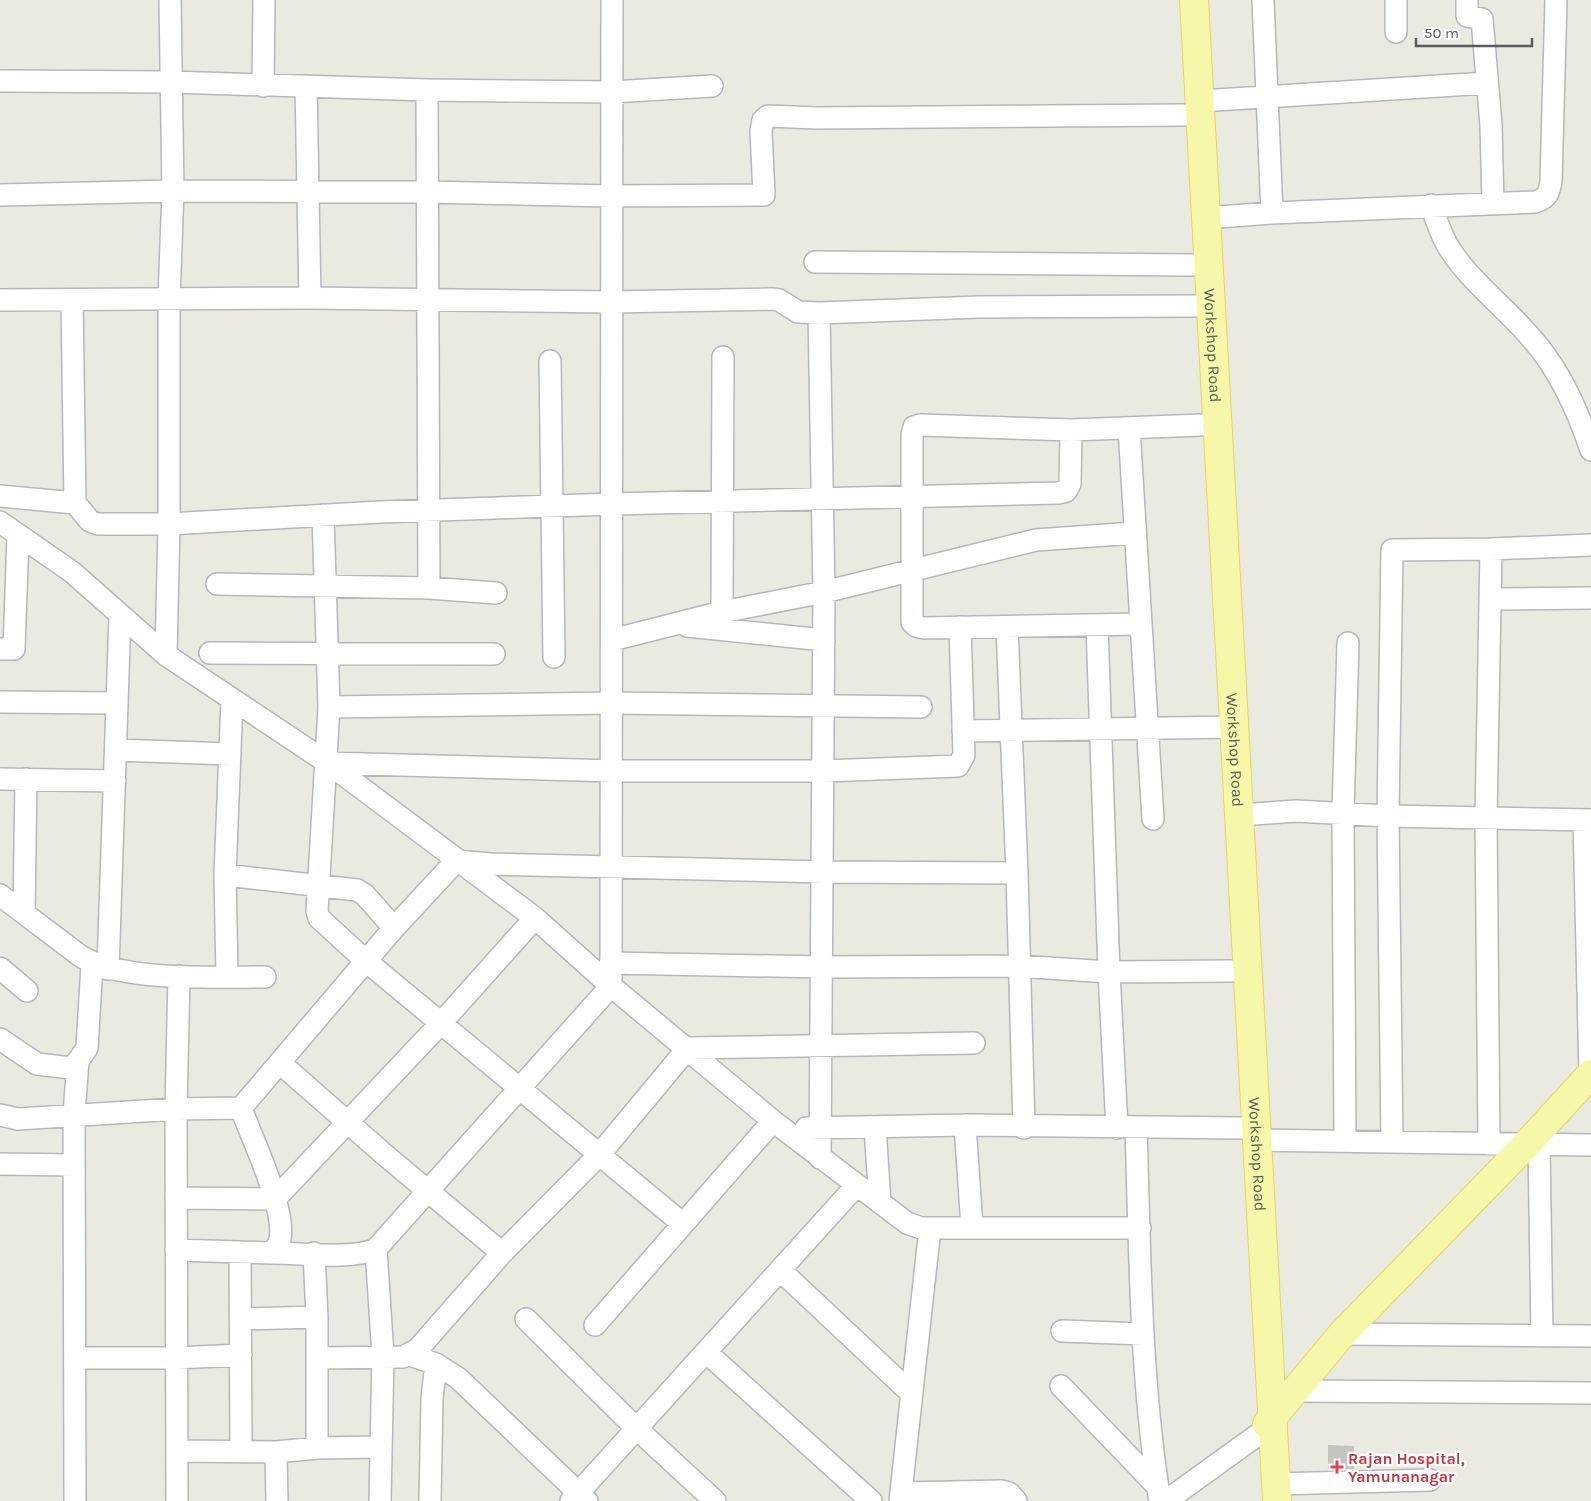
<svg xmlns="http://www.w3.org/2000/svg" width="1591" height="1501" font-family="Karla,sans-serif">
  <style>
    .building { fill: #c6c4be }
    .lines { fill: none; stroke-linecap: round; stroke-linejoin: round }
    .minor-casing { stroke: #b6b7bc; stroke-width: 24 }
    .major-casing { stroke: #e4d460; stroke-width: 30 }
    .minor { stroke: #fff; stroke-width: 21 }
    .major { stroke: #f7f7a9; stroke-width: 28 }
    .health-dot { fill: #e0444e; stroke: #fff; stroke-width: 2 }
    .labels { text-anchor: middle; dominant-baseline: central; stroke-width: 4.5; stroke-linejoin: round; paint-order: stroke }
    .street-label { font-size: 16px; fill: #595b60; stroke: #fff }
    .health-label { font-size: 16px; font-weight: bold; fill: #be3a42; stroke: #fff; text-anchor: start }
  </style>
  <rect width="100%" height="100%" fill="#ebeae0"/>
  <!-- building -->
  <path class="building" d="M1328 1445 1354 1446V1469L1328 1470Z"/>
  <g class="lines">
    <!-- minor casing -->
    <g class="minor-casing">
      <path id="minor" d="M1263 0 1272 213
        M1467 0V16L1482 19 1491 125 1493 204
        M1396 32V0
        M0 81 171 82 427 90 612 92 712 86
        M263 86 264 0
        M306 86 310 298
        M427 90 429 588
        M1200 101 1487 83
        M0 195 173 191 426 192 611 196 764 195 761 131 763 120 768 116 817 118 1184 115
        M1431 205C1437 221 1441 237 1451 251 1472 283 1508 310 1533 340 1560 371 1578 411 1591 450
        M1206 218 1272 213 1535 202C1548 198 1549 193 1551 181L1556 0
        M815 262 1193 265
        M0 300 310 298 611 302 772 299 779 300 798 312 819 313 979 307 1195 306
        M72 300 75 503
        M819 313 824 592 820 1158
        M550 361 554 657
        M1129 428 1153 819
        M1071 430 920 425 914 427 912 435V622L916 626 923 628 1141 624
        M0 496 75 503 90 521 98 524H169L380 512 613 504 1058 493 1066 491 1070 484 1071 430 1202 425
        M323 515 329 707 317 911 319 918 366 961 683 1224
        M0 522 72 572 166 655 328 763 535 918 611 986 773 1121 907 1223 921 1228H1140
        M217 584 429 588 496 593
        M1491 599 1591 598
        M722 612 723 357
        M687 626 824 640
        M1097 626 1109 972 1117 1128
        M1007 627 1017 873 1024 1128
        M612 640 722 612 824 592 1036 540 1134 533
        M0 649H14L18 536
        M210 653 494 654
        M166 655 169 524V298L173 191 170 0
        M0 702 117 703
        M329 707 612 703 921 707
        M963 731 1235 727
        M116 750 230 754
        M328 763 613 771H824L958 766 964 755 960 627
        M0 779 115 781
        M1240 815 1296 811 1388 816 1591 820
        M1584 820 1590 1075
        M225 875 357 890 365 895 394 928
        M0 895 79 955C119 982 215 977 265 977
        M24 913 26 779
        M610 963 822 967 1018 966 1109 972 1231 971
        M0 968 27 991
        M108 969 120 615
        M227 977 225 875 232 700
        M0 1039 37 1064 71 1068 78 1061
        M280 1063 385 1155 502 1253
        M0 1115 18 1119 176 1109 241 1108 394 928 456 861 491 864 824 872 1017 873
        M965 1125 972 1227
        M875 1127 880 1203
        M806 1128 965 1125 1240 1128
        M1136 1128C1140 1252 1140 1378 1160 1501
        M1258 1140 1591 1145
        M1345 1141 1343 812 1348 643
        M1392 1142 1388 816 1392 550 1491 549 1591 545
        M1489 1144 1486 817 1491 549
        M1539 1145 1542 1336
        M0 1164 74 1165
        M176 1198 275 1199 442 1022 535 918
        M376 1249 611 986 612 0
        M176 1250 273 1253C275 1249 279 1244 280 1239 286 1208 252 1139 241 1108
        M240 1253 241 1452
        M273 1253C302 1253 351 1260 376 1249L383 1356 380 1501
        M314 1253 317 1317V1448
        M780 1270 911 1393
        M241 1319 317 1317
        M526 1319 637 1429 715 1501
        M595 1325 773 1121
        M1062 1331 1143 1334
        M1342 1334 1591 1336
        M706 1352 871 1501
        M410 1355 436 1364 458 1378 587 1501
        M75 1358H176L241 1355
        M317 1358 403 1357 418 1349 502 1253 599 1155 688 1048 974 1043
        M1061 1386 1158 1487
        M1294 1391 1591 1393
        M177 1451 276 1452 317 1448 380 1447
        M276 1452 277 1501
        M1276 1484 1430 1480
        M901 1493 1002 1491 1009 1493 1016 1501
        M75 1501 74 1114 78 1061 87 1048 92 964
        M177 1501 176 1109 179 976
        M430 1501 432 1398 436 1364
        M571 1501 856 1186
        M900 1501 930 1228
        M1166 1501 1256 1436"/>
    </g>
    <!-- major casing -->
    <g class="major-casing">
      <g id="major">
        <path id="s1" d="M1194 0 1277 1501"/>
        <path d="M1267 1424 1342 1334 1526 1145 1591 1074"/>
      </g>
    </g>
    <!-- minor -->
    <use href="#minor" class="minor"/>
    <!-- major -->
    <use href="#major" class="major"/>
  </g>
  <!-- markers -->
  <path class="health-dot" d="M1334.5 1459.5h5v5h5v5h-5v5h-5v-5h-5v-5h5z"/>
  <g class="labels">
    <!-- street labels -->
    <g class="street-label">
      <text stroke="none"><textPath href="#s1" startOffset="346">Workshop Road</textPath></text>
      <text stroke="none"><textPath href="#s1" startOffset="751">Workshop Road</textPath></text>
      <text stroke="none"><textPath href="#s1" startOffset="1156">Workshop Road</textPath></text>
    </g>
    <!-- health labels -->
    <g class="health-label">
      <text x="1348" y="1458">Rajan Hospital,<tspan x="1348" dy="18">Yamunanagar</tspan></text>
    </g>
  </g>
  <!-- scale -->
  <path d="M1416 38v8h116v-8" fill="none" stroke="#595b60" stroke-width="2.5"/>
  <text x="1424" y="38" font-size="15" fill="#595b60" stroke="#ffffff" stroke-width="4" paint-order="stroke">50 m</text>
</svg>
